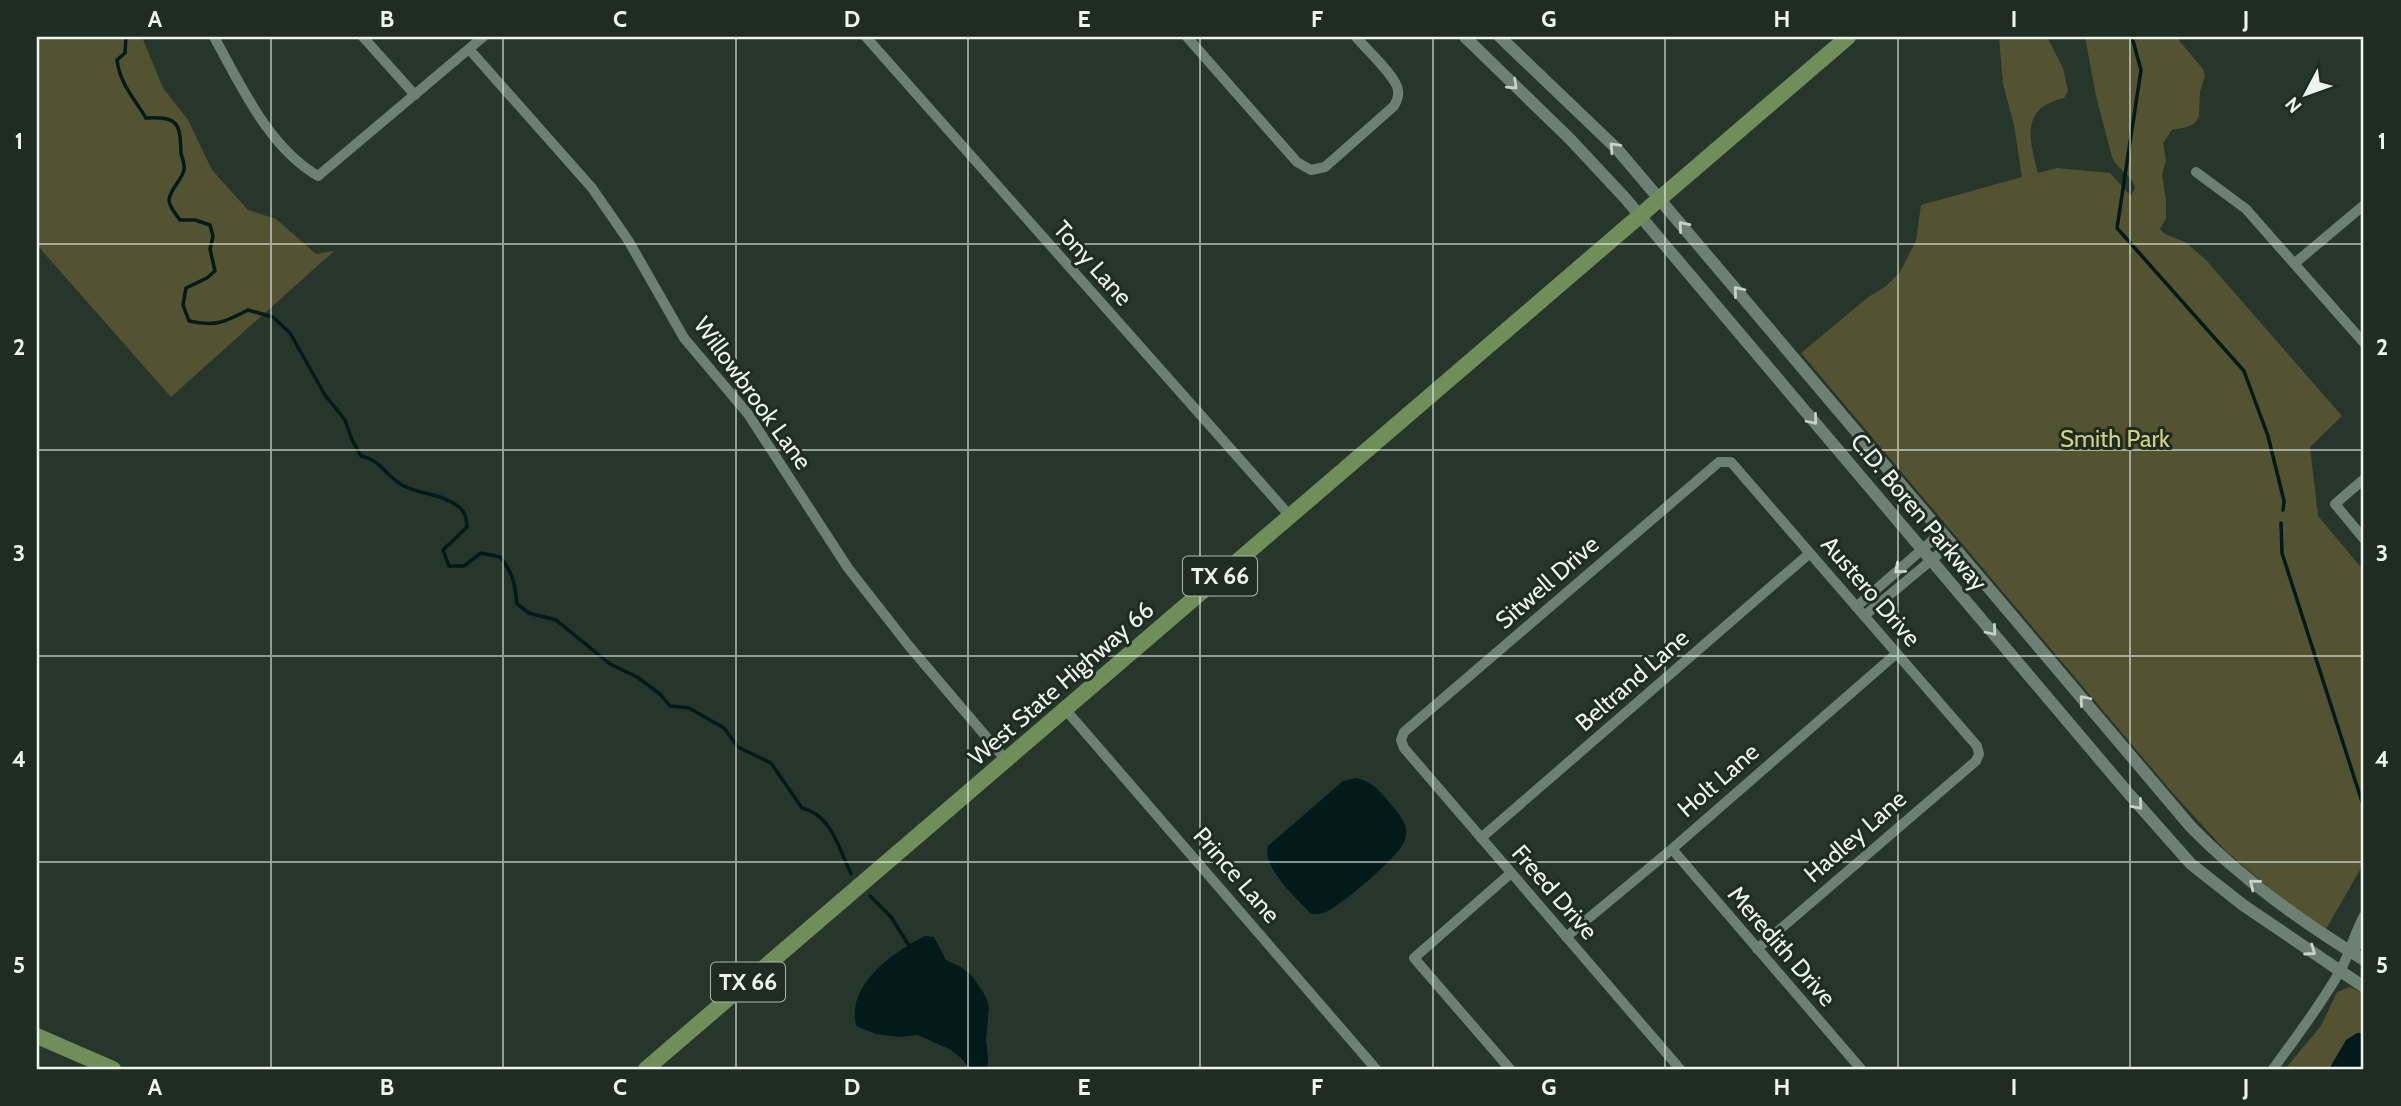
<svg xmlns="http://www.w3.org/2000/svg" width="2401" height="1106" font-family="Cabin,sans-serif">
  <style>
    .green { fill: #535332 }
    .water { fill: #031a1b }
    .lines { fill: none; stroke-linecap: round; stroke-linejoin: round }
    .stream { stroke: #031a1b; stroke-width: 3.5 }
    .minor { stroke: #6e7f73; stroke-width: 10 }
    .tertiary { stroke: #6e7f73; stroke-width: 12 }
    .primary { stroke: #708d5a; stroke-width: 16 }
    .oneway { stroke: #c6d2c9 }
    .grid { fill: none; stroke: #ecf5ee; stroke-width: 2; stroke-opacity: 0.55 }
    .labels { text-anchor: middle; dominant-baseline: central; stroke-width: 6; stroke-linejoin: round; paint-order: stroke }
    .shield { fill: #1e2c22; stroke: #aeb9b1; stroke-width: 2 }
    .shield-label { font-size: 23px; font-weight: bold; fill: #ecf5ee }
    .street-label { font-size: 24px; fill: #ecf5ee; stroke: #1e2c22 }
    .park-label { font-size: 24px; fill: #d4d17e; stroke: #1e2c22 }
    .neatline { fill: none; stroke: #ecf5ee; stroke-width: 2.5 }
    .grid-label { font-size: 23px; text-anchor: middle; font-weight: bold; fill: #ecf5ee }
  </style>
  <rect width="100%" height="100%" fill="#27362b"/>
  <!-- green -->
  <path class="green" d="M37 37H142L163 88 188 120 212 170 248 210 276 219 316 254 334 251 171 397 37 245Z
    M1999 37H2047L2063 68 2068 91 2064 98C2020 108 2029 139 2038 173L2057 168 2110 173 2131 196 2135 188C2132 174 2117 170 2112 157L2096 96 2085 37H2176L2203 69 2205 76 2200 92 2199 117 2194 124 2187 127 2172 130 2163 143 2166 160 2162 175 2166 200V218L2160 229 2165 234 2185 242 2205 259 2342 416 2310 447 2318 516 2364 571V863L2326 929 2286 902 2226 851 2171 791 1801 353 1867 298 1885 287 1900 272 1916 241 1921 205 2022 177 2014 125 2003 84Z
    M2350 987 2364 994V1069H2285L2321 1026 2337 992Z"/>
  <!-- water -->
  <path class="water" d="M1356 778C1373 782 1379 790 1389 802 1398 813 1410 824 1405 840 1399 857 1343 904 1326 912 1321 914 1316 914 1311 914 1297 899 1261 867 1268 846L1343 781Z
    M925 936 934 937 946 960 961 967 972 976 985 995 989 1006 986 1039 988 1057V1065L984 1069H970L961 1058 951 1050 918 1035 900 1037 876 1034 856 1026C846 985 893 952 925 936Z
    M2357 1033H2364V1069H2329L2346 1040Z"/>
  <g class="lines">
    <!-- stream -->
    <path class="stream" d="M126 37 125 53 117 60C120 84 134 98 146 118 179 116 180 124 181 153 182 158 185 165 184 170 182 180 170 189 169 200 169 207 176 214 180 220H195L210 225 213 236 210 249 215 271 207 278 186 288 183 305 189 321C215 327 225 322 248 310L273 317 290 333 325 395 345 420 352 440 361 456C381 460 385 475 402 485 420 495 442 493 459 507 466 513 466 518 467 527L443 550 449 566H464L481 553 500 557C513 572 515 584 517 604L529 613 556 620 610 664 637 677 660 694 670 706 689 708 724 728 738 747 771 763 802 808C832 815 839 849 851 874
      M2132 37 2141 70 2117 228 2244 371 2268 436 2284 501 2283 510
      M2281 523 2282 553 2364 808
      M870 896 891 917 910 947"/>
    <!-- minor -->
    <path class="minor" d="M214 37C241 85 268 147 318 176L483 37
      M363 37 415 95
      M866 37 1290 516
      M1187 37 1297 162 1311 170 1325 167 1394 106C1397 101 1399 96 1398 90 1396 76 1366 49 1356 37
      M469 49 592 188 628 240 684 338 748 414 848 568 909 646 1006 760
      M2196 172 2246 209 2364 343
      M2295 263 2364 205
      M2364 479 2335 504 2364 539
      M1856 607 1942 532
      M1864 616 1952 543
      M1065 709 1376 1069
      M1481 838 1810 553
      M1672 849 1861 1069
      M1566 937 1672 849 1897 653
      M2350 952 2364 939
      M1510 1069 1414 958 1511 873
      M1680 1069 1404 748 1401 740 1404 732 1719 462H1731L1977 746 1979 754 1976 761 1757 949
      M2273 1069C2296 1037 2321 1005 2340 971 2350 953 2354 934 2364 916"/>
    <!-- tertiary -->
    <path class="tertiary" d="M1465 37 1570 139 1625 198 2129 794 2191 864 2243 905 2364 987
      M1500 37 1617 149 2191 827C2243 880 2301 921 2364 960"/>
    <!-- primary -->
    <path class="primary" d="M37 1036 113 1069
      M646 1069 1848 37"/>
  </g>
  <!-- one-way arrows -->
  <defs><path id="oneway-chevron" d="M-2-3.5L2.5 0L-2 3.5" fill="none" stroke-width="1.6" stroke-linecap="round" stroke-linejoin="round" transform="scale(1.75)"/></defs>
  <g class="oneway">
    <use href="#oneway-chevron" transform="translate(1513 85) rotate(43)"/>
    <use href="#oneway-chevron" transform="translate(1614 147) rotate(-134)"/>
    <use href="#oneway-chevron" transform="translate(1683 226) rotate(-131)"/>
    <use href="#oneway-chevron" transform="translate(1738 291) rotate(-130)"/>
    <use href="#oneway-chevron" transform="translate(1813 420) rotate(50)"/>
    <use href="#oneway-chevron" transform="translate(1899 569) rotate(139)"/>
    <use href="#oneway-chevron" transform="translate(1992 631) rotate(50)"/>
    <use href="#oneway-chevron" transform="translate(2084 700) rotate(-130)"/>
    <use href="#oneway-chevron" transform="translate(2138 805) rotate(49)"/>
    <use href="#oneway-chevron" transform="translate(2254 884) rotate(-141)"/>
    <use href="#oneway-chevron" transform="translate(2311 951) rotate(35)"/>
  </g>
  <!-- grid -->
  <path class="grid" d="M271 37V1069M503 37V1069M736 37V1069M968 37V1069M1200 37V1069M1433 37V1069M1665 37V1069M1898 37V1069M2130 37V1069M37 244H2364M37 450H2364M37 656H2364M37 862H2364"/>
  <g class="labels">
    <!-- shield labels -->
    <g class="shield">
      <rect x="1183" y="556.5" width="74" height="39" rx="5"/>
      <rect x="711" y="962.5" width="74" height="39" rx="5"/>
    </g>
    <g class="shield-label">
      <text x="1220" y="576">TX 66</text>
      <text x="748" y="982">TX 66</text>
    </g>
    <!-- street labels -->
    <g class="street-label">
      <text transform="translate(1093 263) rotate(48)">Tony Lane</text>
      <text transform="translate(753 393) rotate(54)">Willowbrook Lane</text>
      <text transform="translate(1919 512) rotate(50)">C.D. Boren Parkway</text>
      <text transform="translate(1547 582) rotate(-41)">Sitwell Drive</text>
      <text transform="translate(1871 591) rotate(49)">Austero Drive</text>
      <text transform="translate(1632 680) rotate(-41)">Beltrand Lane</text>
      <text transform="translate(1061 683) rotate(-41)">West State Highway 66</text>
      <text transform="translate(1718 780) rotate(-41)">Holt Lane</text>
      <text transform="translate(1855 836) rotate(-41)">Hadley Lane</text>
      <text transform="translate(1237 875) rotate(49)">Prince Lane</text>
      <text transform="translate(1555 892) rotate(49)">Freed Drive</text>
      <text transform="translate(1782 946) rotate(49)">Meredith Drive</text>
    </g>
    <!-- park labels -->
    <g class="park-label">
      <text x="2115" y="438">Smith Park</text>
    </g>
  </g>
  <!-- border -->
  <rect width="2401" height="1106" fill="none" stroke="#1e2c22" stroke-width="77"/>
  <!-- north arrow -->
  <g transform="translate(2306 94) rotate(229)" stroke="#1e2c22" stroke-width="5" paint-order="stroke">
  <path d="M0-5L12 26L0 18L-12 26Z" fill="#ecf5ee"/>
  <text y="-10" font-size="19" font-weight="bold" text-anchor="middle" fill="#ecf5ee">N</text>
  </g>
  <rect x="38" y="38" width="2324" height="1030" class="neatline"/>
  <g class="grid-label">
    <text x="155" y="27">A</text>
    <text x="387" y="27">B</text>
    <text x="620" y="27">C</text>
    <text x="852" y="27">D</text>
    <text x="1084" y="27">E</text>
    <text x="1317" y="27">F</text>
    <text x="1549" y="27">G</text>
    <text x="1782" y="27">H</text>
    <text x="2014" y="27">I</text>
    <text x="2246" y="27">J</text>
    <text x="19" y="149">1</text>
    <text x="2382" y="149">1</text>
    <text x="19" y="355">2</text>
    <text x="2382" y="355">2</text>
    <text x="19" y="561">3</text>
    <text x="2382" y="561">3</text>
    <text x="19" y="767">4</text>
    <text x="2382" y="767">4</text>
    <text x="19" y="973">5</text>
    <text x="2382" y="973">5</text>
    <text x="155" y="1095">A</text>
    <text x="387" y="1095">B</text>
    <text x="620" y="1095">C</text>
    <text x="852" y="1095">D</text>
    <text x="1084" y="1095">E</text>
    <text x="1317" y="1095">F</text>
    <text x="1549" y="1095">G</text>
    <text x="1782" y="1095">H</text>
    <text x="2014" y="1095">I</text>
    <text x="2246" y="1095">J</text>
  </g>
</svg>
